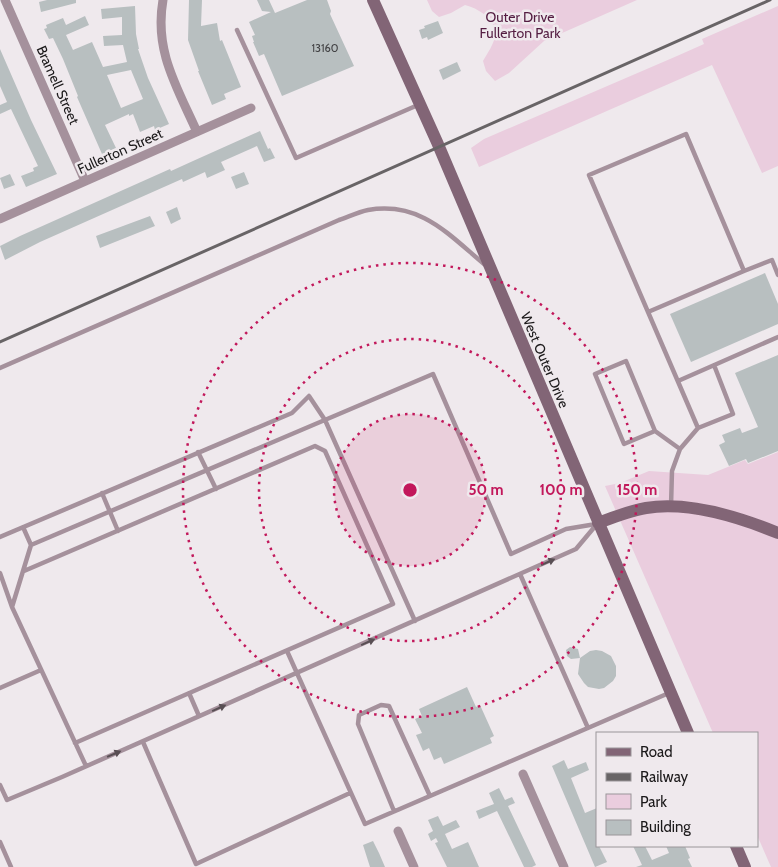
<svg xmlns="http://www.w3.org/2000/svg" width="778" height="867" font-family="Cabin,sans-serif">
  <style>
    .green { fill: #eacdde }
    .building { fill: #b8bfc0; fill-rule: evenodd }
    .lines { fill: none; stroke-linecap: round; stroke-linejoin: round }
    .lane { stroke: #a5919c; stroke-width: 4.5 }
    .street { stroke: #a5919c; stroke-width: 9 }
    .secondary { stroke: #826576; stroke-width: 12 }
    .rail { stroke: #686466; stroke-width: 3 }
    .oneway { fill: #594f54 }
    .ring { fill: none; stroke: #c2185b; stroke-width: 2.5; stroke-dasharray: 2.5 5 }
    .labels { text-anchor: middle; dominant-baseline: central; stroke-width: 5; stroke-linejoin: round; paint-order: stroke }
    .number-label { font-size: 11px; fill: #424244 }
    .park-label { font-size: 14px; fill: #541d42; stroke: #efe9ed }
    .street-label { font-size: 14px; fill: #1b191a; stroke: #efe9ed }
    .centre { fill: #c2185b; stroke: #efe9ed; stroke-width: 2.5 }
    .ring-label { font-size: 15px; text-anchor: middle; font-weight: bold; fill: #c2185b; stroke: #efe9ed; stroke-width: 5; stroke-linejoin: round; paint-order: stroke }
  </style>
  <rect width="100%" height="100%" fill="#efe9ed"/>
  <!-- green -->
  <path class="green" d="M427 0H637L544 41 509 73 495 81 486 71 483 61C487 54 494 44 495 36 497 20 478 8 465 5L451 13 439 17 432 11Z
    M778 6V166L762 173 712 65 479 167 471 148 484 139 677 56 704 44 702 39Z
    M778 452V867H771L757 835V733H713L605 486 620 483 649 471 708 475 745 460 748 464Z"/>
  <!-- building -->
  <path class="building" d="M47 0H76V3L41 12 39 2Z
    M189 0H202L201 26 217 23 220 41 222 40 241 87 224 94 226 99 212 105 198 71H199L188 40Z
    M257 0H269L275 13 307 0H327L331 11 330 14 354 66 282 96 264 54 259 56 253 42H254L252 36 255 35 249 22 271 12 262 11Z
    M135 6 136 34 139 49H138L148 78 169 124 155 130 154 126 140 132 133 114 129 116V114L105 125 116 148 102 154 77 97 78 96 63 59 53 38 49 39 44 29 47 28 46 25 63 18 66 25 85 16 89 25 66 35 73 50 92 42 103 67 127 62 123 45 104 46 103 36 122 35V17L102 19 101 9ZM131 70 143 99 121 108 107 75Z
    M438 21 443 33 428 40 427 37 422 39 419 30 425 28 424 26Z
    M0 49 31 120 57 174 26 187 21 176 34 171 33 168 38 166 11 109 0 114V105L7 102 0 86Z
    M457 62 461 71 443 80 439 70Z
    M260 131 268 149 270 148 275 158 264 162 257 146 221 162 225 170 207 178 205 172 183 182 182 179 40 242 5 260 0 246 20 236 170 169 171 171 193 161Z
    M244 172 249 184 236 189 231 177Z
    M10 174 15 185 4 189 0 178Z
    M177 207 181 219 171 224 166 212Z
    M150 216 155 226 100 248 96 236Z
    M765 273 778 304V324L691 362 670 314Z
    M778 355V451L748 463 746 459 729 466 719 445 725 442 722 435 740 428 742 433 758 427 735 373Z
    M570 647 578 649 580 658 590 651 596 650 602 651 611 656 616 666V676L613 681 604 688 599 689 588 687 584 683 578 674 580 658 571 659 567 656 566 650Z
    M467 687 476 707 480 705 494 736 490 738 492 743 444 764 441 757 434 760 429 748 423 751 416 735 422 733 415 719 422 716 419 709Z
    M564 760 568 769 586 762 589 770 571 778 585 813 597 808V846H599L607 862 595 867 552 766Z
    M499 788 505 800 512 797 515 803 508 806 536 865 532 867H524L497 811 479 819 476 811 494 804 489 793Z
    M438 816 443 826 456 820 460 827 445 834 452 849 468 842 479 867H447L435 843 438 842 436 838 431 841 428 834 433 831 428 820Z
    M373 841 379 853 385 867H370L363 845Z
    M633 846H645L652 860 669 853 666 846H685L690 858 688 859 692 867H636L642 865Z"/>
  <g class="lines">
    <!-- lane -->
    <path class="lane" d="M237 30 296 158 418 105
      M744 271 772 260 778 275
      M648 312 744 271 686 134 589 175 698 428 680 449 672 471 671 506
      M0 368 339 220C348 217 358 212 368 210 420 201 448 234 484 264
      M678 381 778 337
      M698 428 733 414 714 365
      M655 431 624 444 595 374 626 361 655 431 680 449
      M198 452 216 489
      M102 493 118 531
      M23 527 31 545
      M0 537 292 413 309 396 325 420 415 621
      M24 571 315 446 325 451 393 604 75 743
      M0 573 12 607
      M520 574 588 728
      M287 651 365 824 669 693
      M0 688 41 670
      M189 693 199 716
      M143 742 196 864 350 793
      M86 766 12 607 31 545 433 374 511 554 566 529 596 524
      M0 785 7 800 62 777 576 549 597 524
      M394 811 358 724 359 715 381 705 389 706 430 796
      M0 842 11 867"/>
    <!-- street -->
    <path class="street" d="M5 0 85 181
      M163 0C154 51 177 87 197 132
      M0 219 251 108
      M523 774 564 867
      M398 831 414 867"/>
    <!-- secondary -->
    <path class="secondary" d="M373 0 437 142 688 733
      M598 523C614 517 629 511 646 508 689 501 739 517 778 533
      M736 846 745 867"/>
    <!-- rail -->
    <path class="rail" d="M0 342 770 0"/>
  </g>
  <!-- one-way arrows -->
  <defs><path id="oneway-solid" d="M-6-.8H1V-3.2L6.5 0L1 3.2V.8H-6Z" transform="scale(1.25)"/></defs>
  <g class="oneway">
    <use href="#oneway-solid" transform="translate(548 562) rotate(-24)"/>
    <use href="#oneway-solid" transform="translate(368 642) rotate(-24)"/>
    <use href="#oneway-solid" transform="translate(219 708) rotate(-24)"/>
    <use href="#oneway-solid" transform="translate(114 754) rotate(-23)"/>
  </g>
  <!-- distance rings -->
  <circle cx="410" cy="490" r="76" fill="#c2185b" fill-opacity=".12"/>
  <g class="ring">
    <circle cx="410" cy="490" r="76"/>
    <circle cx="410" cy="490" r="151"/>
    <circle cx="410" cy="490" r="227"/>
  </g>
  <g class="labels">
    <!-- number labels -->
    <g class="number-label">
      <text x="325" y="48">13160</text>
    </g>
    <!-- park labels -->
    <g class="park-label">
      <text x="520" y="17">Outer Drive<tspan x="520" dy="16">Fullerton Park</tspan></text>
    </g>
    <!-- street labels -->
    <g class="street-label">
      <text transform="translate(58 85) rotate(66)">Bramell Street</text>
      <text transform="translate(120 151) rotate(-24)">Fullerton Street</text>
      <text transform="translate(545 360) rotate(67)">West Outer Drive</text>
    </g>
  </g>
  <circle cx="410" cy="490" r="8" class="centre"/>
  <g class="ring-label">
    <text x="486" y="495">50 m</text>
    <text x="561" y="495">100 m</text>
    <text x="637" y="495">150 m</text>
  </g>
  <!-- legend -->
  <rect x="596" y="732" width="162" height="115" fill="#efe9ed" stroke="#9a9699"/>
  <rect x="606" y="748" width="25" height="8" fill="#826576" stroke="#9a9699"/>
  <text x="640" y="757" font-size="15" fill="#1b191a">Road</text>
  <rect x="606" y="773" width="25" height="8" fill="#686466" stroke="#9a9699"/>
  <text x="640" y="782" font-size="15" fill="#1b191a">Railway</text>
  <rect x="606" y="794" width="25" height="15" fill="#eacdde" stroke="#9a9699"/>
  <text x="640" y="807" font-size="15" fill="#1b191a">Park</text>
  <rect x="606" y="820" width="25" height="15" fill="#b8bfc0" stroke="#9a9699"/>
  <text x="640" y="832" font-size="15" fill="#1b191a">Building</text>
</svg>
